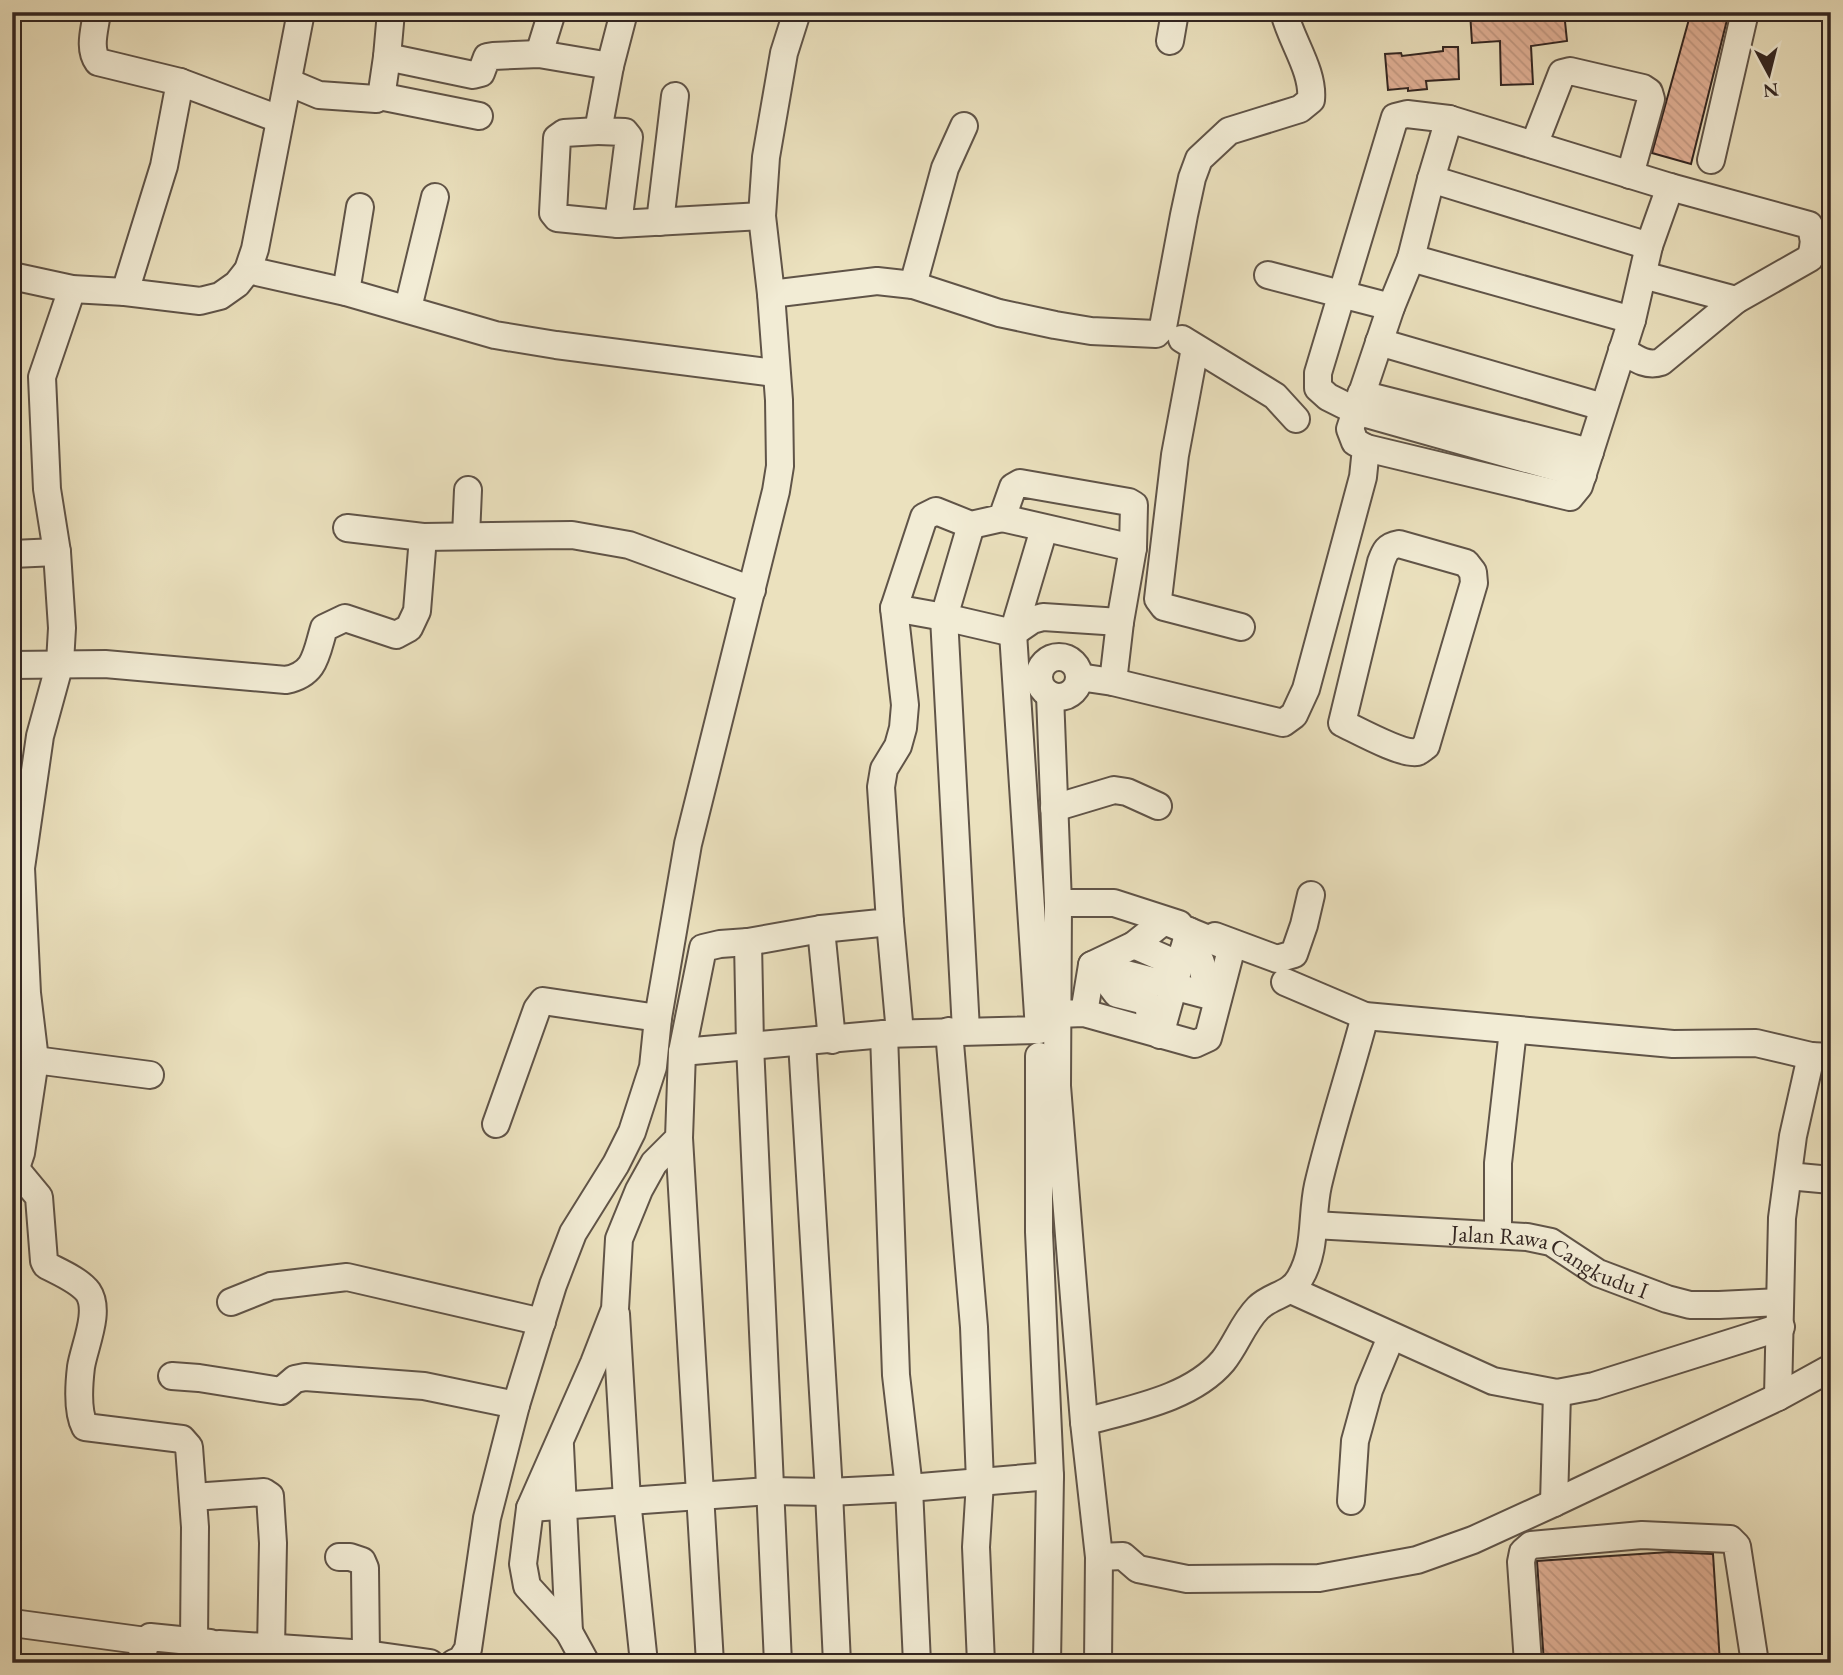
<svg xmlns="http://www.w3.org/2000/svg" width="1843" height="1675" font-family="'EB Garamond',serif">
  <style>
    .building { fill: url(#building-back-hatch); stroke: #322521; stroke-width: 2 }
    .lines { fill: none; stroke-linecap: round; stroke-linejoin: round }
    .minor-casing { stroke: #605448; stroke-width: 30 }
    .minor { stroke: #f2ecd5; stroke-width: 26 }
    .labels { text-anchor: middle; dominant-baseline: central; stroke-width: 6; stroke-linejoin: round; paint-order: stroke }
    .street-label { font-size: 23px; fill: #322521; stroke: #f2ecd5 }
  </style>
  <defs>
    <pattern id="building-back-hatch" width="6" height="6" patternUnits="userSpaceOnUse" patternTransform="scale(1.75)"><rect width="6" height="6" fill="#e3b298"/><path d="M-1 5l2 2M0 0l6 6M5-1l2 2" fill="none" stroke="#c39983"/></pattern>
  </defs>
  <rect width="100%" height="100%" fill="#ebe1be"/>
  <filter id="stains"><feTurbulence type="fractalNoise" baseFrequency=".00286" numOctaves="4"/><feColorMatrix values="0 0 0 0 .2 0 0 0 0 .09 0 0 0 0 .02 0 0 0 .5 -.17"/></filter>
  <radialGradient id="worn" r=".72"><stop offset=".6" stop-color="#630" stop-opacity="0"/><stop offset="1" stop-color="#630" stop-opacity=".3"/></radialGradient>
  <!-- building -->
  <path class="building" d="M1470 12H1564L1567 41 1531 46 1533 84 1501 85 1500 41 1472 43Z
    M1691 12H1729L1691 164 1652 153Z
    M1443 47H1458L1459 79 1426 81 1427 89 1408 91V88L1388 90 1385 54 1401 53 1402 56 1443 51Z
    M1669 1552 1713 1554 1720 1663H1544L1537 1561Z"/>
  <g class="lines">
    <!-- minor casing -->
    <g class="minor-casing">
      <g id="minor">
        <path d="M97 12C95 29 88 48 98 62L180 82 279 119"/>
        <path d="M391 12 387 57 473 75 481 73 487 57 493 56 539 54 610 66"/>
        <path d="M623 16 610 66 598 131 625 132 629 137 618 224 762 216"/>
        <path d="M1170 41 1175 12"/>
        <path d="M539 54 552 12"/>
        <path d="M288 82 319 95 376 99 382 91 387 57"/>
        <path d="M379 96 479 116"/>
        <path d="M1449 119 1407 114 1395 117 1318 373V388L1328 397 1356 411 1583 475"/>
        <path d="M598 131 564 133 557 138 553 213 557 218 618 224"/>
        <path d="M1534 145 1562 73 1570 71 1643 88 1649 92 1651 99 1630 175"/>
        <path d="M1711 160 1745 12"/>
        <path d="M1431 179 1649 246"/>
        <path d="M660 222 675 96"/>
        <path d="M1411 258 1632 320"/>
        <path d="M248 270 346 292 495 335 556 345 775 373"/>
        <path d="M1268 275 1391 307"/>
        <path d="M1643 275 1736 300"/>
        <path d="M12 276 72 289 125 292 200 301 220 296 237 284 248 270 255 249 301 12"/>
        <path d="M913 285 945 168 964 126"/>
        <path d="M125 292 164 166 180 82"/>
        <path d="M346 292 360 207"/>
        <path d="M771 294 877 281 913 285 999 313 1055 325 1091 331 1156 334 1163 327 1184 215 1192 178 1199 159 1229 131 1300 109 1311 100C1314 71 1291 41 1284 12"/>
        <path d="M408 308 435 197"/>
        <path d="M1182 339 1275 396 1296 419"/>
        <path d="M1379 342 1603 407"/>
        <path d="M1195 348 1175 455 1158 599 1164 607 1241 627"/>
        <path d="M1361 394 1590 452"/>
        <path d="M1366 448 1570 497 1579 486 1632 320 1649 246 1670 187"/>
        <path d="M1002 518 1133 548"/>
        <path d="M347 528 423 537 572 535 629 545 752 590"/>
        <path d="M466 536 468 490"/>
        <path d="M1399 544 1466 563 1473 572 1474 583 1426 746C1423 748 1420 751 1417 752 1402 755 1357 730 1342 723L1381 562C1385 551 1387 546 1399 544Z"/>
        <path d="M12 554 57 552"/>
        <path d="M894 608 944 617 1013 633 1032 620 1043 617 1120 622"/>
        <circle cx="1059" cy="677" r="20"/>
        <path d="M12 665 105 664 286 680C316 674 316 654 324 628L345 618 396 635 409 628 417 611 423 537"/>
        <path d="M1079 677 1113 682 1283 723 1294 715 1306 689 1363 477 1366 448 1355 442 1350 429 1391 307 1411 258 1431 179 1449 119 1670 187 1809 225C1815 236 1815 246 1810 258L1736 300 1661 362C1646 367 1635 358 1622 350"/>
        <path d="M1050 695 1058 903 1057 1086 1084 1422 1099 1557 1098 1663"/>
        <path d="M1054 808 1114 790 1127 792 1158 806"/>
        <path d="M1058 903H1114L1179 924"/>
        <path d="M890 922 900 1033"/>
        <path d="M821 929 832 1040"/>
        <path d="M1215 936 1277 959 1294 954 1304 925 1311 895"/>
        <path d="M748 942 750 1045 778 1663"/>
        <path d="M1134 945 1168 960 1164 984"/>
        <path d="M1184 950C1210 956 1197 971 1209 985L1222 982"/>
        <path d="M1092 965 1218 998"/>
        <path d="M1105 969 1111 986 1117 994 1141 1000 1148 1004 1152 1031"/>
        <path d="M1285 982 1365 1016 1673 1044 1756 1043 1811 1056"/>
        <path d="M1057 1014 1084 1013 1195 1044 1208 1038 1231 950 1228 947 1164 921 1134 945 1092 965 1084 1013"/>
        <path d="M966 1030 944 617 971 525"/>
        <path d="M949 1031 974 1327 980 1482 976 1547 981 1663"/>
        <path d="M884 1034 896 1375 909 1488 917 1663"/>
        <path d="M1160 1035 1189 931"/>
        <path d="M802 1042 829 1492 837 1663"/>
        <path d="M682 1052 884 1034 1039 1030 1013 633 1044 529"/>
        <path d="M1039 1056V1232L1050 1476 1047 1663"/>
        <path d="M35 1060 150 1075"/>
        <path d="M496 1124 537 1009 543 1001 658 1018"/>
        <path d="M679 1138 710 1663"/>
        <path d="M15 1168 39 1197 44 1261 46 1265C59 1272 79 1280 88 1292 101 1311 84 1347 81 1367 79 1384 77 1412 85 1427L182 1439 189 1447 195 1527 194 1641"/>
        <path d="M12 1169 17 1165 21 1153 35 1060 27 993 21 868 40 736 60 663 62 628 57 552 47 489 42 377 72 289"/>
        <path d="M1788 1176 1831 1180"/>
        <path id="s1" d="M1314 1225 1527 1237 1551 1242 1598 1273 1667 1299 1690 1305H1719L1780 1302"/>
        <path d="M1498 1234V1163L1513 1030"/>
        <path d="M1291 1290 1493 1381 1557 1393 1594 1386 1781 1327"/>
        <path d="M231 1302 271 1286 347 1277 542 1322"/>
        <path d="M616 1314 627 1500 644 1663"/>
        <path d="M172 1376 199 1378 281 1391 295 1379 305 1377 424 1386 516 1405"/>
        <path d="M1778 1397 1782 1218 1793 1136 1811 1056 1831 1057"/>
        <path d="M1084 1422C1130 1409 1191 1399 1223 1361 1236 1345 1243 1323 1258 1308 1271 1295 1291 1295 1300 1278 1317 1249 1311 1216 1318 1185 1331 1129 1350 1073 1365 1016"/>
        <path d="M560 1446 569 1632"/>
        <path d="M193 1497 264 1492 270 1496 273 1543 271 1648"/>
        <path d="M1351 1501 1355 1441 1369 1390 1391 1337"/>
        <path d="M1554 1503 1557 1393"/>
        <path d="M530 1508 769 1491 829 1492 909 1488 1050 1476"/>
        <path d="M339 1557H350L362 1561 365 1568 366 1654"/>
        <path d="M1099 1557 1123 1556 1138 1569 1187 1579 1319 1578 1417 1560 1473 1540 1554 1503 1778 1397 1831 1368"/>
        <path d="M12 1626 20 1624 146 1641"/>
        <path d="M140 1663 146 1641 150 1637 210 1643"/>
        <path d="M218 1663 219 1644 366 1654 430 1663"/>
        <path d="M454 1663 461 1660 468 1649 487 1518 516 1405 553 1285 573 1233 616 1164 632 1132 653 1067 658 1018 688 844 776 491 780 466 779 400 771 294 762 216 766 157 784 53 797 12"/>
        <path d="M586 1663 569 1632 527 1586 523 1564 530 1508 594 1363 615 1309 619 1239 639 1190 654 1163 679 1138 682 1052 703 948 720 944 748 942 821 929 890 922 881 787 884 769 898 746 903 728 905 705 894 608 924 517 936 511 971 525 1002 518 1013 487 1020 483 1129 502 1134 505 1133 548 1120 622 1113 682"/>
        <path d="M1528 1663 1521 1562 1523 1552 1531 1545 1642 1535 1730 1539 1737 1546 1755 1663"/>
      </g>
    </g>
    <!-- minor -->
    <use href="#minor" class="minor"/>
  </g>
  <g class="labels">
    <!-- street labels -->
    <g class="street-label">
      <text stroke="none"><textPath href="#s1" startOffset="242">Jalan Rawa Cangkudu I</textPath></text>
    </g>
  </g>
  <!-- margin -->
  <rect width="1843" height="1675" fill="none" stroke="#ebe1be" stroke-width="42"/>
  <rect x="14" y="14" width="1815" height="1647" fill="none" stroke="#322521" stroke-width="3.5"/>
  <rect x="21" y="21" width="1801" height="1633" fill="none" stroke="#322521" stroke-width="2"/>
  <!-- north arrow -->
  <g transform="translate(1769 74) rotate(173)" stroke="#f2ecd5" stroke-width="5" paint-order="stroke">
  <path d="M0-5L12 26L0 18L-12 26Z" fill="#322521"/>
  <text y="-10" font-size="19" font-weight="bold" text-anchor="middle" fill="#322521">N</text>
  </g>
  <rect width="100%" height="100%" filter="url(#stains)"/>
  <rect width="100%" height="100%" fill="url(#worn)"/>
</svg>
